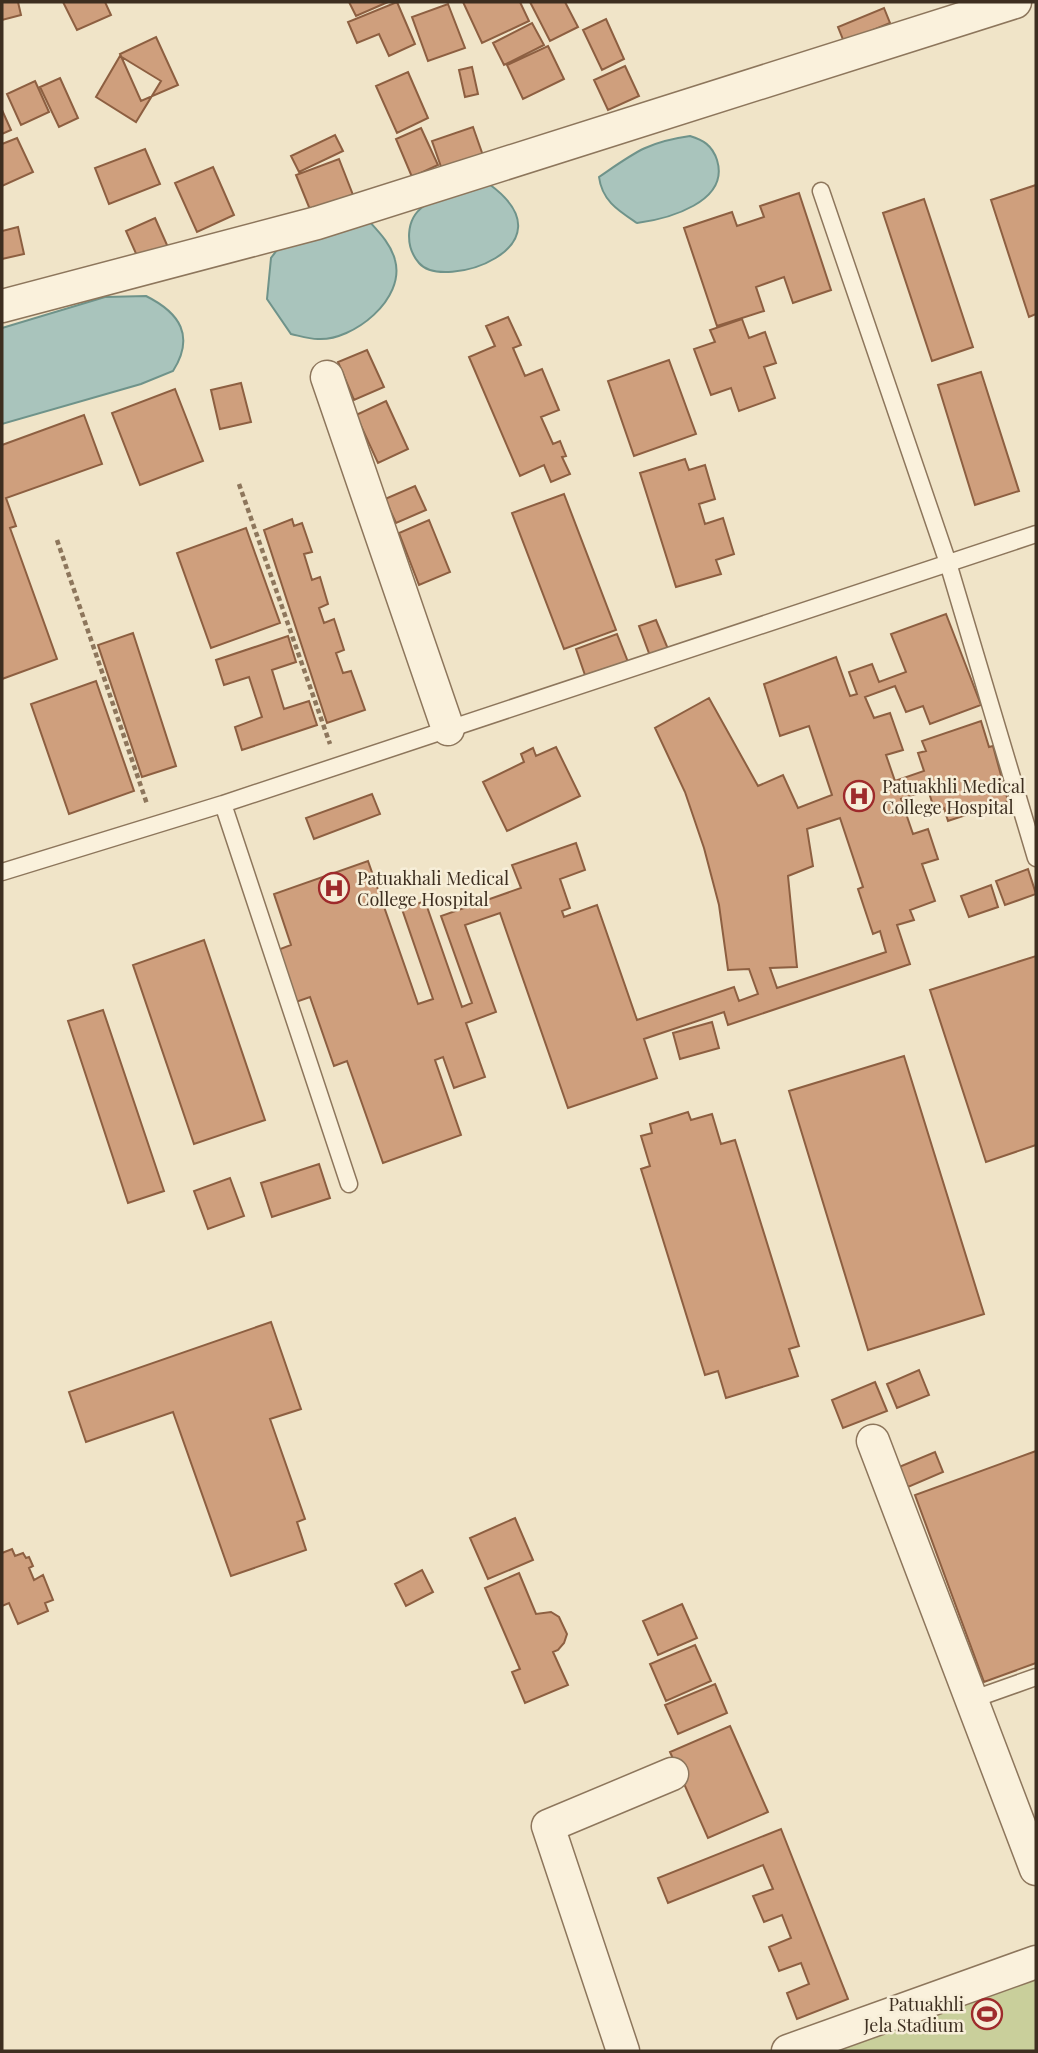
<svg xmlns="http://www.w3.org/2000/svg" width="1038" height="2053" font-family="'Playfair Display',serif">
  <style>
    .green { fill: #c9cf9b }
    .water { fill: #a9c4bc; stroke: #6f938a; stroke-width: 2 }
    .building { fill: #cf9f7d; stroke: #8d5f41; stroke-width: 2; fill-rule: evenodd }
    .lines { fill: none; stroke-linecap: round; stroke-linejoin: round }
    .service-casing { stroke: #8d765c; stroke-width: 19 }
    .minor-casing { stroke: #8d765c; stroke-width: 35 }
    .path { stroke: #8d765c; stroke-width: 4.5; stroke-dasharray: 5 3.5; stroke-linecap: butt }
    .service { stroke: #faf1dc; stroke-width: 16 }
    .minor { stroke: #faf1dc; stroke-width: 32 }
    .labels { text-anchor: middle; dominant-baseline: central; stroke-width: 5; stroke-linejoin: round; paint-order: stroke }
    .poi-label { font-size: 18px; fill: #3d2e20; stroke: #f7eed8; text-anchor: start }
  </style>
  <rect width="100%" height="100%" fill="#f0e4c8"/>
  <!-- green -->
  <path class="green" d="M1036 1978V2051H837Z"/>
  <!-- water -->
  <path class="water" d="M690 136C703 140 712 145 717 160 730 202 668 219 637 223 619 211 602 201 599 177 634 153 647 142 690 136Z
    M489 184C576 247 443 292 419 263 405 247 405 219 424 206 429 202 436 199 443 196 449 192 456 187 462 186 470 183 481 184 489 184Z
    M368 220C379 232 391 244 395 260 406 299 353 341 318 339 309 339 300 336 291 334L267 299 271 258 283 242Z
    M146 296C180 313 195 336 173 371L141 384 2 424V328L105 297Z"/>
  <!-- building -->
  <path class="building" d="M2 2H18L21 15 2 20Z
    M63 2H105L111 15 77 30Z
    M349 2H388L356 16Z
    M397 2 415 44 389 56 379 34 357 43 348 22Z
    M463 2H520L529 21 482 43Z
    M530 2H565L578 27 550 41Z
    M448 4 465 48 428 61 412 17Z
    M884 8 890 23 844 42 838 27Z
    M606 19 624 59 602 70 583 30Z
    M532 23 544 45 504 65 493 43Z
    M156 37 178 85 141 101 120 54Z
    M548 46 564 79 523 99 507 65Z
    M120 56 161 81 136 122 96 97Z
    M625 66 639 96 608 110 594 80Z
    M472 67 478 94 465 97 459 70Z
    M408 72 428 118 397 133 376 86Z
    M60 78 78 118 59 127 40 87Z
    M35 81 49 112 21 125 7 94Z
    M2 110 11 130 2 134Z
    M473 127 487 167 446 181 432 141Z
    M421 128 438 165 412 177 396 139Z
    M335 135 343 151 299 172 291 156Z
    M17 138 33 172 2 186V144Z
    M145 149 160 184 109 204 95 168Z
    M339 159 353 195 311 212 296 175Z
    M213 167 234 215 197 232 175 183Z
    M1036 185V314L1029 317 991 200Z
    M799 193 831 290 793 303 784 277 756 287 764 311 717 326 684 228 732 212 737 226 764 217 760 206Z
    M924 199 973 347 932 361 883 213Z
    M155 218 171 254 142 267 126 231Z
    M18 227 24 254 2 259V231Z
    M508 317 521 345 513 348 525 376 542 369 559 410 541 417 553 444 560 441 566 456 562 457 570 474 551 482 544 465 520 476 469 357 495 346 486 326Z
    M742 319 749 338 765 332 776 363 764 367 775 398 739 411 731 388 711 395 694 349 715 342 710 330Z
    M367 350 384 387 354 400 338 362Z
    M669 360 696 434 634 456 608 381Z
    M981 372 1019 491 975 505 938 385Z
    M241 383 251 422 220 429 211 390Z
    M175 389 203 461 140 485 112 413Z
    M386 401 408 449 378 463 356 415Z
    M84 415 102 464 6 498 16 526 10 528 57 659 2 679V445Z
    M685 459 689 470 705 465 715 499 699 504 705 524 723 518 734 554 716 560 721 574 676 587 640 473Z
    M415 486 426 510 396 523 385 499Z
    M564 494 616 630 564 649 512 513Z
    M292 519 294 526 302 523 312 552 304 554 312 580 320 577 328 604 319 608 324 623 334 619 344 650 336 653 343 673 351 671 365 710 327 723 264 530Z
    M429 520 450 572 419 585 399 533Z
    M246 528 280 623 211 648 177 553Z
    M946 614 981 705 930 724 923 706 906 712 895 686 865 697 874 718 890 713 903 750 886 755 895 781 924 771 918 753 926 751 922 741 981 721 989 747 993 746 1008 801 948 821 944 808 935 811 928 790 901 799 913 834 928 829 938 859 922 864 935 901 910 910 914 920 897 925 910 964 728 1025 724 1012 644 1039 657 1078 568 1108 500 913 465 925 496 1012 466 1023 485 1077 454 1088 443 1057 435 1060 461 1135 383 1163 347 1061 334 1066 310 997 293 1003 275 951 291 945 274 894 368 861 418 1004 433 999 402 909 425 901 462 1007 472 1003 441 916 521 888 512 865 576 843 585 870 560 879 570 908 562 911 564 917 597 905 637 1020 734 987 739 1001 758 994 749 969 728 970 719 905 704 848 685 792 655 728 709 698 758 786 783 775 798 808 832 795 809 726 780 736 764 684 836 657 850 696 857 694 849 672 872 664 879 682 906 672 891 634ZM840 818 863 887 858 889 873 934 880 931 886 952 777 988 770 968 797 967 788 876 813 866 807 829Z
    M656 620 668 649 650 656 639 626Z
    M133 633 176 766 142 777 98 645Z
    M617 634 628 662 586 678 576 649Z
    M288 636 296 662 272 670 284 709 309 701 317 725 242 750 235 727 262 717 249 677 224 685 216 660Z
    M96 681 134 791 69 814 31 704Z
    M556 747 580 796 507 831 483 782 524 762 521 754 533 748 536 756Z
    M372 794 380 814 314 839 306 818Z
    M1028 869 1036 894 1005 905 996 881Z
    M991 885 998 907 969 917 961 896Z
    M204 940 265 1120 194 1144 133 965Z
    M1036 956V1145L986 1162 930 990Z
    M103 1010 164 1191 128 1203 68 1021Z
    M712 1022 719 1048 680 1059 673 1033Z
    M904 1056 984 1314 868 1350 789 1091Z
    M688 1112 691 1120 712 1114 721 1144 735 1140 799 1346 789 1349 798 1376 726 1398 718 1371 705 1375 641 1169 650 1166 641 1136 652 1133 650 1124Z
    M319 1164 330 1198 272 1217 261 1183Z
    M230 1178 244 1216 208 1229 194 1191Z
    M271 1322 301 1409 270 1419 305 1519 297 1522 306 1550 231 1576 173 1412 86 1442 69 1392Z
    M919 1370 929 1395 897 1408 887 1384Z
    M875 1382 887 1411 843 1428 832 1400Z
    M1036 1451V1663L984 1682 915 1495Z
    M935 1452 943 1472 908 1487 899 1467Z
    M515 1518 533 1560 488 1579 470 1538Z
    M12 1549 15 1556 23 1553 26 1558 29 1557 33 1566 29 1568 34 1580 43 1575 53 1600 45 1603 48 1611 18 1624 9 1603 2 1606V1553Z
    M422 1570 433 1592 406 1606 395 1584Z
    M519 1573 536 1614 551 1612 559 1617 567 1634 564 1643 558 1650 553 1652 568 1685 525 1703 512 1672 520 1669 485 1588Z
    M682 1604 697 1638 658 1655 643 1621Z
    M695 1645 711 1681 666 1701 650 1664Z
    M715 1684 727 1713 678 1734 665 1705Z
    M730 1726 768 1812 708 1838 670 1752Z
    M781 1829 848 1999 797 2019 787 1993 809 1984 801 1963 779 1971 769 1947 791 1938 782 1915 764 1922 753 1896 773 1889 763 1865 668 1903 658 1878Z"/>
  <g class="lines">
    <!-- service casing -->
    <g class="service-casing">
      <path id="service" d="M821 191 948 563 1036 858
        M223 804 349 1184
        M2 872 223 804 1036 534
        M971 1700 1036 1677"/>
    </g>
    <!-- minor casing -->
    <g class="minor-casing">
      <path id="minor" d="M2 306 317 223 1015 2
        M327 377 448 729
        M873 1441 1036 1869
        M623 2051 548 1826 672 1774
        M788 2051 1036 1962"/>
    </g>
    <!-- path -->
    <path class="path" d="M239 484 330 744
      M57 540 147 804"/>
    <!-- service -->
    <use href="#service" class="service"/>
    <!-- minor -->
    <use href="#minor" class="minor"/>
  </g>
  <!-- icons -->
  <defs>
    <g id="hospital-ring" transform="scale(1.575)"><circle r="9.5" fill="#f7eed8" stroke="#9e2a2b" stroke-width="1.5"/><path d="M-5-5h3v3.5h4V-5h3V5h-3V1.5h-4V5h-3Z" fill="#9e2a2b"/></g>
    <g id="stadium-ring" transform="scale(1.575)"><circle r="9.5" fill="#f7eed8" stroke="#9e2a2b" stroke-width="1.5"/><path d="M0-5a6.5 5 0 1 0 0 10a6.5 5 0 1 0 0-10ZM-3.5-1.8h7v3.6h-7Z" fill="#9e2a2b"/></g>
  </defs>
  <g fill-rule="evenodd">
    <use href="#hospital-ring" x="859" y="796"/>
    <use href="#hospital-ring" x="334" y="888"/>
    <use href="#stadium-ring" x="987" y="2014"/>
  </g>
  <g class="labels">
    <!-- poi labels -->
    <g class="poi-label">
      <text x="882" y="786">Patuakhli Medical<tspan x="882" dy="21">College Hospital</tspan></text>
      <text x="357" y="878">Patuakhali Medical<tspan x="357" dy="21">College Hospital</tspan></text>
      <text x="964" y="2004" text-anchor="end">Patuakhli<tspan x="964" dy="21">Jela Stadium</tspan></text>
    </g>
  </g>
  <!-- border -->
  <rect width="1038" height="2053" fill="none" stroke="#3d2e20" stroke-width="7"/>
</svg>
